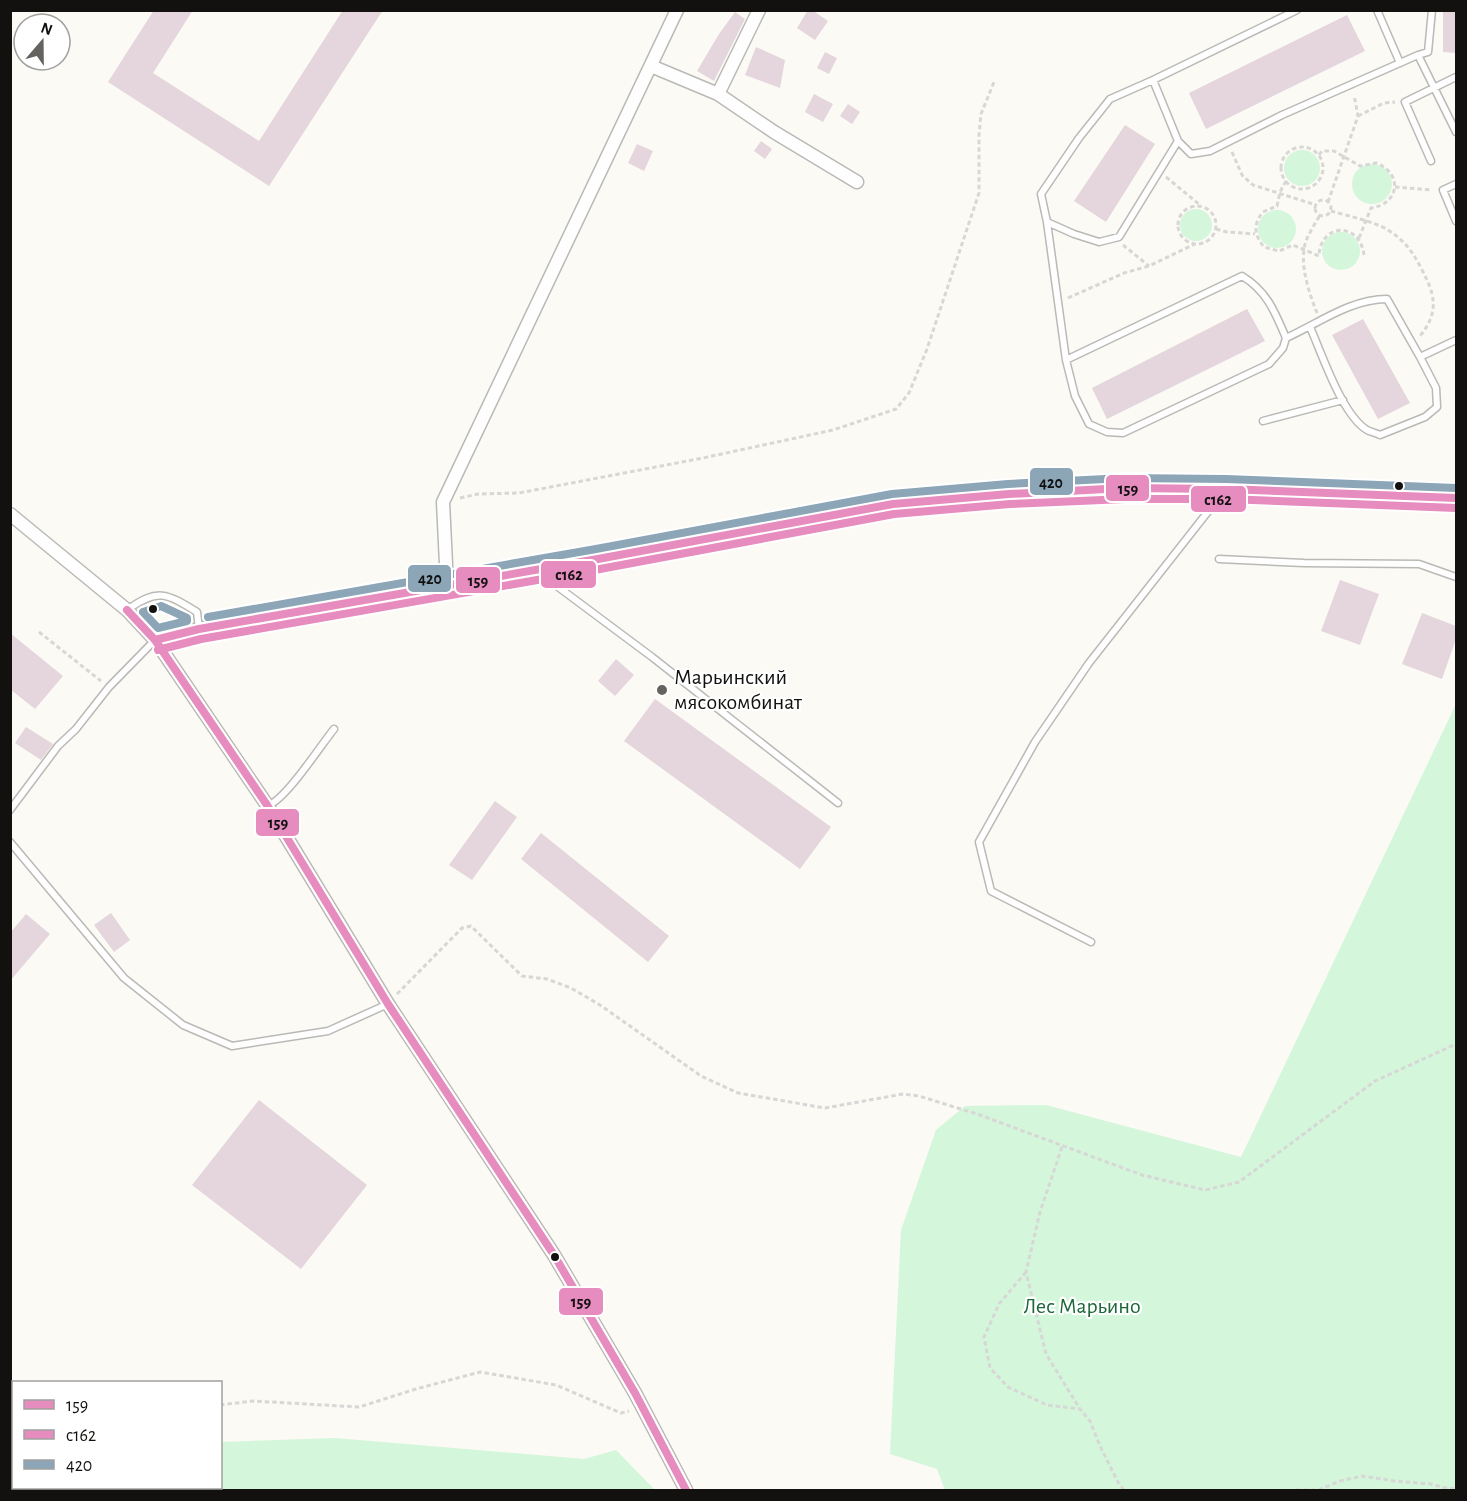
<svg xmlns="http://www.w3.org/2000/svg" width="1467" height="1501" font-family="'Alegreya Sans',sans-serif">
  <style>
    .green { fill: #d4f6db }
    .building { fill: #e4d6dc }
    .lines { fill: none; stroke-linecap: round; stroke-linejoin: round }
    .lane-casing { stroke: #bab9b6; stroke-width: 9 }
    .street-casing { stroke: #bab9b6; stroke-width: 15 }
    .path { stroke: #d7d7d6; stroke-width: 3; stroke-dasharray: 4.5 3; stroke-linecap: butt }
    .lane { stroke: #fefefe; stroke-width: 6 }
    .street { stroke: #fefefe; stroke-width: 12 }
    .bus-1-casing { stroke: #fff; stroke-width: 12 }
    .bus-2-casing { stroke: #fff; stroke-width: 12 }
    .bus-3-casing { stroke: #fff; stroke-width: 12 }
    .bus-1 { stroke: #e78cbe; stroke-width: 8 }
    .bus-2 { stroke: #e78cbe; stroke-width: 8 }
    .bus-3 { stroke: #8da6b7; stroke-width: 8 }
    .bus-dot { fill: #12110f; stroke: #fff; stroke-width: 2 }
    .poi-dot { fill: #646360; stroke: #fff; stroke-width: 2 }
    .labels { text-anchor: middle; dominant-baseline: central; stroke-width: 4.5; stroke-linejoin: round; paint-order: stroke }
    .poi-label { font-size: 22px; fill: #12110f; stroke: #fff; text-anchor: start }
    .park-label { font-size: 22px; fill: #1d683a; stroke: #fff }
    .line-badge { stroke: #fff; stroke-width: 2 }
    .pale-badge-label { font-size: 16px; text-anchor: middle; font-weight: bold; fill: #111 }
  </style>
  <rect width="100%" height="100%" fill="#fbfaf5"/>
  <!-- green -->
  <path class="green" d="M1284 168a18 18 0 1 1 36 0a18 18 0 1 1-36 0Z
    M1352 184a20 20 0 1 1 40 0a20 20 0 1 1-40 0Z
    M1180 225a16 16 0 1 1 32 0a16 16 0 1 1-32 0Z
    M1258 229a19 19 0 1 1 38 0a19 19 0 1 1-38 0Z
    M1322 251a19 19 0 1 1 38 0a19 19 0 1 1-38 0Z
    M1455 706 1456 1490H945L937 1469 890 1454 901 1230 936 1130 965 1106 1046 1105 1241 1157Z
    M335 1438 584 1459 616 1450 655 1490H11V1449H13L14 1488H220L221 1442Z"/>
  <!-- building -->
  <path class="building" d="M154 10H193L153 73 259 141 343 10H383L269 186 108 82Z
    M808 10H812L828 21 815 40 797 28Z
    M1443 10H1456V53L1443 52Z
    M735 12 745 19 714 81 697 71 719 34Z
    M1347 15 1365 51 1206 129 1189 93Z
    M756 47 785 60 780 88 745 75Z
    M825 52 837 58 829 74 817 68Z
    M814 94 833 104 823 122 805 112Z
    M848 104 860 112 852 124 840 116Z
    M1125 125 1155 144 1106 222 1074 201Z
    M761 141 772 149 765 159 754 151Z
    M637 144 653 151 644 171 628 163Z
    M1247 309 1265 341 1107 419 1092 388Z
    M1363 319 1410 403 1378 419 1332 335Z
    M1340 580 1379 594 1360 645 1321 631Z
    M1422 613 1456 626V639L1442 679 1402 664Z
    M10 633 63 676 35 709 10 689Z
    M616 659 634 675 615 696 598 681Z
    M655 699 831 827 800 869 624 741Z
    M26 727 53 744 41 760 15 743Z
    M495 801 517 817 472 880 449 865Z
    M541 833 669 936 648 962 521 859Z
    M111 913 130 940 114 952 94 925Z
    M26 914 50 934 10 981V933Z
    M259 1100 367 1185 301 1269 192 1185Z"/>
  <g class="lines">
    <!-- lane casing -->
    <g class="lane-casing">
      <path id="lane" d="M1377 10 1400 63
        M1418 55 1428 52 1432 10
        M1153 80 1297 10
        M1178 141 1191 154 1210 151 1282 115 1418 55 1456 132
        M1431 161 1405 102 1456 77
        M1456 184 1443 190 1456 221
        M1047 222 1041 194 1079 138 1110 99 1153 80 1178 141 1119 237 1099 242 1074 234 1047 222 1066 360 1075 396 1089 424 1107 432 1123 433 1269 364 1283 348 1286 338C1319 323 1351 299 1387 299L1420 357
        M1310 327C1322 354 1342 415 1367 430 1371 432 1376 433 1380 435L1425 417 1437 407 1436 388 1420 357 1456 340
        M1066 360 1242 276C1267 291 1275 312 1286 338
        M1263 421 1343 400
        M1219 559 1304 563 1419 564 1456 577
        M534 569 652 657 838 803
        M127 610C158 588 166 593 197 612L199 629
        M268 805C284 802 321 745 334 729
        M10 810 58 746 76 729 109 687 155 640
        M10 842 124 978 183 1025 232 1046 328 1031 388 1004
        M1091 942 991 891 979 842 1035 742 1089 663 1225 490"/>
    </g>
    <!-- street casing -->
    <g class="street-casing">
      <path id="street" d="M651 66 718 94 774 132 857 182
        M718 94 759 10
        M10 514 127 610 155 640 267 805 388 1004 554 1255 635 1393 686 1490
        M447 585 443 502 677 10
        M155 640 199 629 533 569 598 559 893 504 1009 494 1125 488 1226 489 1456 498"/>
    </g>
    <!-- path -->
    <path class="path" d="M1358 116 1384 103 1395 102
      M1281 168a21 21 0 1 1 42 0a21 21 0 1 1-42 0Z
      M1232 152 1242 175 1253 185 1316 205
      M1319 155 1322 151H1334L1360 166 1376 163C1403 173 1400 204 1371 208L1359 238
      M1166 177 1200 205
      M1286 181 1280 192 1277 206 1263 212C1253 224 1254 235 1264 247L1279 251 1293 245 1319 256C1320 223 1360 221 1364 255
      M1395 187 1432 190
      M1315 208a8 8 0 1 1 16 0a8 8 0 1 1-16 0Z
      M1328 202 1358 116 1354 95
      M1178 225a19 19 0 1 1 38 0a19 19 0 1 1-38 0Z
      M1331 211C1348 216 1373 221 1388 230 1404 240 1413 252 1421 268 1435 294 1440 311 1420 336
      M1216 229 1227 232 1255 234
      M1123 245 1149 266
      M1068 298 1124 273 1149 266 1195 244
      M1317 313C1310 295 1301 270 1304 250 1305 238 1314 226 1320 215
      M460 498 478 494 519 493 703 458 833 430 896 409 909 393 927 349 979 193V135L981 114 994 82
      M39 632 101 681
      M397 994 462 928 471 926 522 976 547 979 571 988 600 1005 701 1076 738 1093 825 1108 903 1094 919 1096 977 1114 1142 1175 1205 1190 1239 1182 1375 1081 1456 1044
      M1062 1147 1040 1212 1026 1272 1046 1354 1080 1409 1090 1421 1100 1446 1118 1482 1124 1490
      M1026 1272 999 1304 984 1337 990 1368 1008 1387 1047 1405 1080 1409
      M220 1405 253 1401 359 1407 416 1389 480 1372 556 1385 621 1413 629 1411
      M10 1432H14
      M1296 1490H1318L1340 1481 1362 1476 1394 1481 1431 1484 1449 1489 1456 1488"/>
    <!-- lane -->
    <use href="#lane" class="lane"/>
    <!-- street -->
    <use href="#street" class="street"/>
    <!-- bus-1 casing -->
    <g class="bus-1-casing">
      <path id="bus-1" d="M127 610 155 640 267 805 388 1004 554 1255 635 1393 686 1490
        M155 640 199 629 598 559 893 504 1009 494 1125 488 1226 489 1456 498"/>
    </g>
    <!-- bus-2 casing -->
    <g class="bus-2-casing">
      <path id="bus-2" d="M158 650 201 639 600 569 894 514 1010 504 1125 499H1226L1456 508"/>
    </g>
    <!-- bus-3 casing -->
    <g class="bus-3-casing">
      <path id="bus-3" d="M161 606 187 618V621L158 628 143 612Z
        M208 617 596 549 892 494 1008 484 1125 478 1226 479 1456 488"/>
    </g>
    <!-- bus-1 -->
    <use href="#bus-1" class="bus-1"/>
    <!-- bus-2 -->
    <use href="#bus-2" class="bus-2"/>
    <!-- bus-3 -->
    <use href="#bus-3" class="bus-3"/>
  </g>
  <!-- markers -->
  <g class="bus-dot">
    <circle cx="1399" cy="486" r="5"/>
    <circle cx="153" cy="609" r="5"/>
    <circle cx="555" cy="1257" r="5"/>
  </g>
  <circle class="poi-dot" cx="662" cy="690" r="6"/>
  <g class="labels">
    <!-- poi labels -->
    <g class="poi-label">
      <text x="674" y="677">Марьинский<tspan x="674" dy="25">мясокомбинат</tspan></text>
    </g>
    <!-- park labels -->
    <g class="park-label">
      <text x="1082" y="1306">Лес Марьино</text>
    </g>
  </g>
  <g class="line-badge">
    <rect x="1029" y="467" width="45" height="29" rx="6" fill="#8da6b7"/>
    <rect x="1105" y="474" width="45" height="28" rx="6" fill="#e78cbe"/>
    <rect x="1190" y="485" width="57" height="28" rx="6" fill="#e78cbe"/>
    <rect x="540" y="560" width="57" height="29" rx="6" fill="#e78cbe"/>
    <rect x="407" y="564" width="45" height="29" rx="6" fill="#8da6b7"/>
    <rect x="455" y="566" width="46" height="28" rx="6" fill="#e78cbe"/>
    <rect x="255" y="808" width="45" height="29" rx="6" fill="#e78cbe"/>
    <rect x="558" y="1287" width="46" height="29" rx="6" fill="#e78cbe"/>
  </g>
  <g class="pale-badge-label">
    <text x="1051" y="488">420</text>
    <text x="1128" y="494">159</text>
    <text x="1218" y="505">с162</text>
    <text x="569" y="580">с162</text>
    <text x="430" y="584">420</text>
    <text x="478" y="586">159</text>
    <text x="278" y="828">159</text>
    <text x="581" y="1307">159</text>
  </g>
  <!-- border -->
  <rect width="1467" height="1501" fill="none" stroke="#12110f" stroke-width="24"/>
  <!-- legend -->
  <rect x="12" y="1381" width="210" height="108" fill="#ffffff" stroke="#a0a09f" stroke-width="1.5"/>
  <rect x="24" y="1400" width="30" height="9" fill="#e78cbe" stroke="#a0a09f" stroke-width="1.5"/>
  <text x="66" y="1411" font-size="18" fill="#12110f">159</text>
  <rect x="24" y="1430" width="30" height="9" fill="#e78cbe" stroke="#a0a09f" stroke-width="1.5"/>
  <text x="66" y="1441" font-size="18" fill="#12110f">с162</text>
  <rect x="24" y="1460" width="30" height="9" fill="#8da6b7" stroke="#a0a09f" stroke-width="1.5"/>
  <text x="66" y="1471" font-size="18" fill="#12110f">420</text>
  <!-- north arrow -->
  <g transform="translate(42 42) rotate(20)"><circle r="28" fill="#ffffff" stroke="#a0a09f" stroke-width="1.5"/>
  <path d="M0-4.5L10 22L0 15L-10 22Z" fill="#646360"/>
  <text y="-9" font-size="16" font-weight="bold" text-anchor="middle" fill="#12110f">N</text>
  </g>
</svg>
